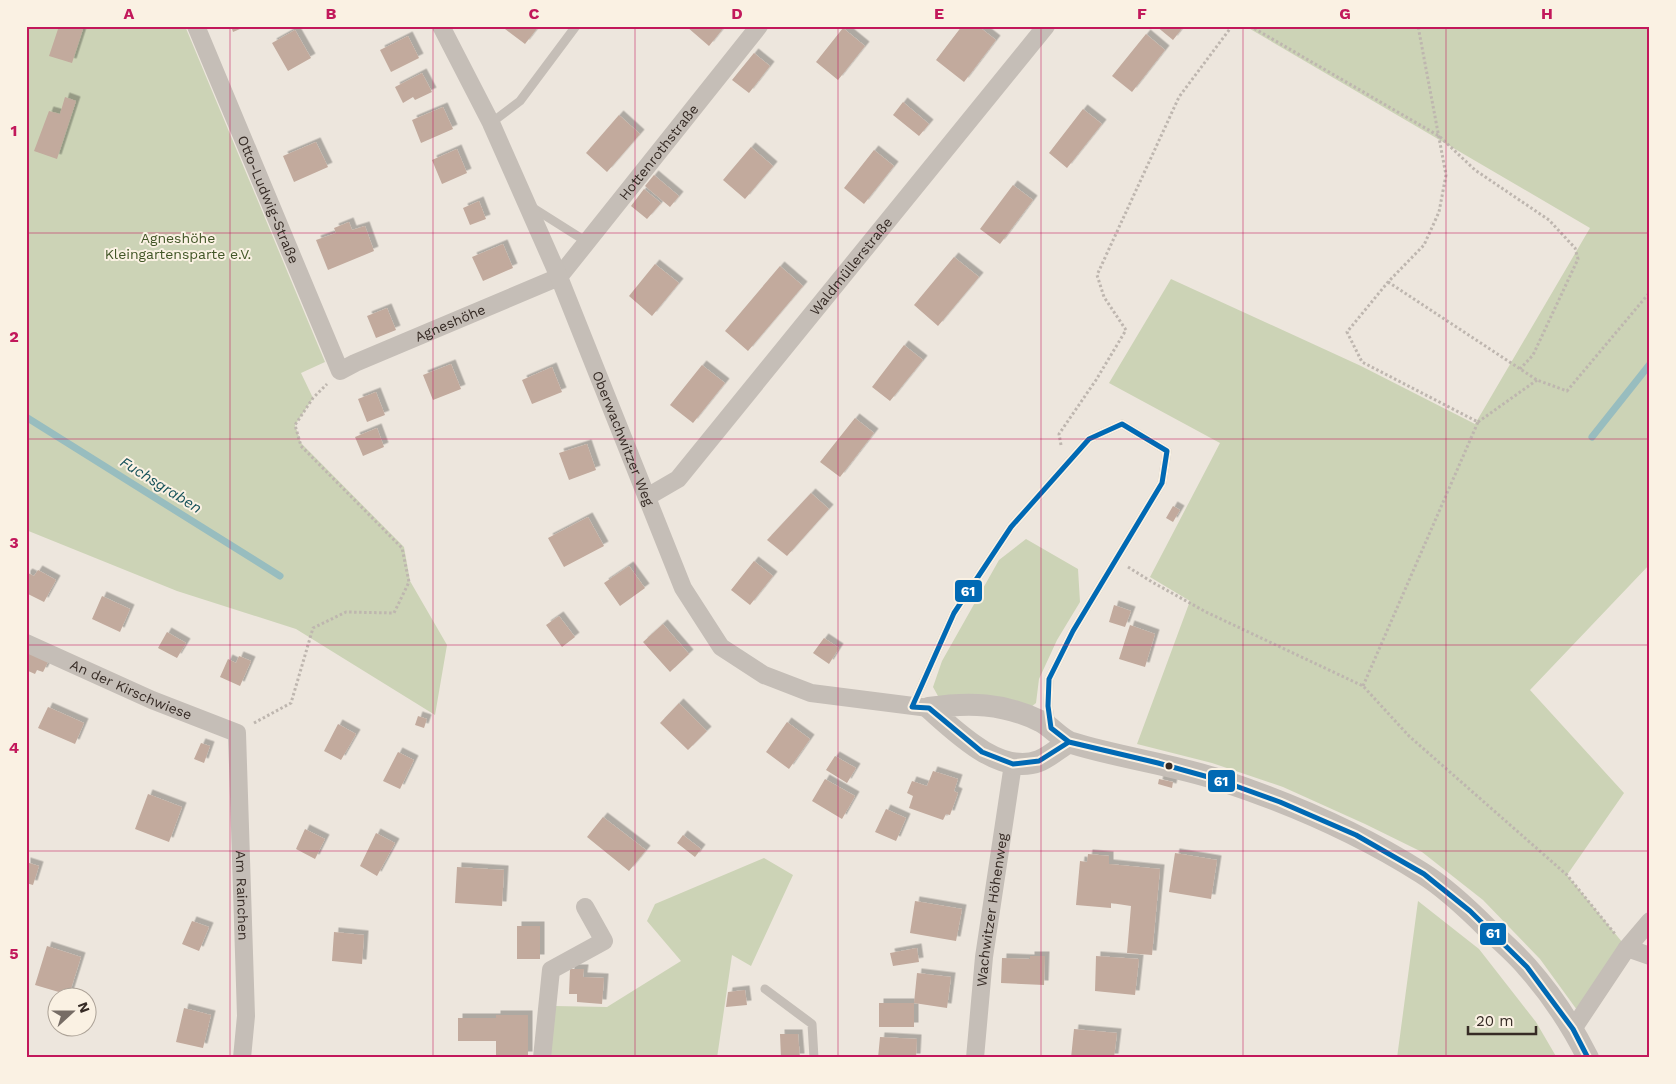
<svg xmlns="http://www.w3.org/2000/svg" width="1676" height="1084" font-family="'Work Sans',sans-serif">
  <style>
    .green { fill: #ccd3b6 }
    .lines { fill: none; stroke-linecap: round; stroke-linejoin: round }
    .stream { stroke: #98bdbf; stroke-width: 7 }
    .building { fill: #c2aa9d; filter: url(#shadow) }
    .path { stroke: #beb6af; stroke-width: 3; stroke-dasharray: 2.5 2.5; stroke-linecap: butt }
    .service { stroke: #c5beb7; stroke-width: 9 }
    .minor { stroke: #c5beb7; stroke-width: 18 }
    .tertiary { stroke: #c5beb7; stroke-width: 22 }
    .bus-1-casing { stroke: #faf1e3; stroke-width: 9 }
    .bus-1 { stroke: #0069b4; stroke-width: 5 }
    .grid { fill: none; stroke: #c2185b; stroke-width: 1; stroke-opacity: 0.55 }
    .bus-dot { fill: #362b25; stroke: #faf1e3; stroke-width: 2 }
    .labels { text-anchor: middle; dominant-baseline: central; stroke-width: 4; stroke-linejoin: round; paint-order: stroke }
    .street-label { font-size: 14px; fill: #362b25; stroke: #faf1e3 }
    .park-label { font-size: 14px; fill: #425627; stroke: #faf1e3 }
    .water-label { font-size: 15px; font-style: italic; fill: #17525a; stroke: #faf1e3 }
    .line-badge { stroke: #faf1e3; stroke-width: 2 }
    .badge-label { font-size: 14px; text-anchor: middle; font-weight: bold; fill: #fff }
    .neatline { fill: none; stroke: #c2185b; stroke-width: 2 }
    .grid-label { font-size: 16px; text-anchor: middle; font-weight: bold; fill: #c2185b }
  </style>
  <defs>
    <filter id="shadow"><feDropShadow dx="4.5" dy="-4.5" stdDeviation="0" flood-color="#0004"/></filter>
  </defs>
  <rect width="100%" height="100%" fill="#ede6dd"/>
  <!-- green -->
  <path class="green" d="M26 26H185L325 362 301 373 313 398 295 425 301 443 404 547 410 581 447 645 435 715 296 629 177 591 26 530Z
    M1245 26H1650V564L1530 690 1624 793 1567 875 1627 948 1577 1010 1540 959 1483 900 1422 852 1365 824 1283 787 1212 763 1137 744 1190 601 1150 577 1220 443 1109 383 1171 279 1361 366 1475 424 1590 228Z
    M1026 539 1078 569 1080 602 1057 640 1039 679 1036 703 1031 707 938 696 933 687 942 661 999 560Z
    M764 858 793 875 751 966 732 955 717 1058H550L555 1006 607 1007 681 961 647 921 655 904Z
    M1418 901 1479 949 1536 1022 1557 1058H1397Z"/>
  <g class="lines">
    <!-- stream -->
    <path class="stream" d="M26 417 280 576
      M1592 437 1650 364"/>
  </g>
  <!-- building -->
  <path class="building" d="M59 26H84L72 63 49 56Z
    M231 26H247L233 32Z
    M501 26H539L525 44Z
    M688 26H725L709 46 687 27Z
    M962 26H978L996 40 964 82 936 60Z
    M1156 26H1184L1173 40Z
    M843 28 865 46 838 80 816 62Z
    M295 30 311 58 288 71 272 43Z
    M1146 34 1165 50 1132 92 1112 76Z
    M408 36 419 58 391 72 380 50Z
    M754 53 770 66 749 93 732 80Z
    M422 73 432 92 415 100 413 97 403 103 395 87Z
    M65 97 76 101 57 159 34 151 49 111 60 114Z
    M903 102 929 124 919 136 893 115Z
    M443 107 453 129 421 143 412 120Z
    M1083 109 1102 124 1067 168 1049 153Z
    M619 115 640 134 607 172 586 153Z
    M316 142 328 167 294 182 283 156Z
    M751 147 773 166 745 199 723 180Z
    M457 149 467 173 442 184 432 160Z
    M874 150 894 166 864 204 844 188Z
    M654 175 679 196 670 207 645 186Z
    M1013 185 1033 200 1000 244 980 229Z
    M644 189 661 203 647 219 631 206Z
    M479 201 486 219 470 225 463 208Z
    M349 222 352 230 365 226 374 251 328 270 316 240 336 233 334 228Z
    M503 244 513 268 483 281 472 257Z
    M954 257 979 277 938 326 914 305Z
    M655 264 679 283 652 316 629 296Z
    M780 266 803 286 748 351 725 331Z
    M387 308 396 330 376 338 367 316Z
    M904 345 923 360 890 401 872 387Z
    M451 364 461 389 433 400 423 375Z
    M702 365 725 383 693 423 670 405Z
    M552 367 562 392 532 404 522 380Z
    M376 392 385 415 367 422 358 399Z
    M855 418 874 433 840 477 820 462Z
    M377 428 384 447 363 456 355 437Z
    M587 444 596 470 569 480 559 453Z
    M811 493 829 509 787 556 767 540Z
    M1173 506 1180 510 1173 522 1166 518Z
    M588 517 604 546 564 567 548 538Z
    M754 561 773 576 750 605 731 590Z
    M629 566 645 588 620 606 604 583Z
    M38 570 56 580 44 602 26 593V575L28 573 34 576Z
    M102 596 130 609 120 632 92 619Z
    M1114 605 1131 611 1125 627 1109 622Z
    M559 616 575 637 562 647 546 625Z
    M663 624 689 654 670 672 643 642Z
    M1130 625 1155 634 1145 667 1119 659Z
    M167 632 186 643 177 658 158 648Z
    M824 638 839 648 829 664 813 653Z
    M26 652 48 662 43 672 37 670 35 674 26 670Z
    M239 656 251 661 240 686 220 677 228 659 236 663Z
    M679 703 707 731 688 750 660 723Z
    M48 707 84 723 75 744 38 728Z
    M418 716 427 719 424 728 415 725Z
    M787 722 810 739 789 769 766 752Z
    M338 724 356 734 341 760 324 751Z
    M201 743 210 746 204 763 194 759Z
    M398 752 414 760 400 789 383 781Z
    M835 756 856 768 847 783 826 770Z
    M933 771 958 779 954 791 958 793 950 815 946 814 943 820 909 808 913 796 907 793 912 781 927 786Z
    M825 779 855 796 842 819 812 801Z
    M1159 779 1173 782 1172 788 1158 784Z
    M148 794 182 807 169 842 135 829Z
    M886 809 906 818 896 841 875 832Z
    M603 817 646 850 629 871 587 837Z
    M305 829 325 839 315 859 296 849Z
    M376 833 395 843 377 876 360 866Z
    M683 835 701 849 695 857 677 843Z
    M1175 853 1217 860 1211 899 1169 892Z
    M1088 854 1109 856V864L1160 869 1152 955 1127 953 1131 906 1111 903V908L1076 905 1080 861 1087 862Z
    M26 862 39 866 33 885 26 883Z
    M457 867 504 870 502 906 455 903Z
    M915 901 962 909 956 941 910 933Z
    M192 921 209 927 199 951 182 944Z
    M517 926H540V959H517Z
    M334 932 364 935 362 964 332 961Z
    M47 946 81 957 69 995 35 985Z
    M917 948 919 962 893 966 890 953Z
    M1030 956H1045L1044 985 1001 983 1002 958 1030 959Z
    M1096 956 1139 959 1135 995 1095 991Z
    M570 969H584L583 977 604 978 602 1004 577 1002V994H569Z
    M917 973 951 977 947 1008 914 1003Z
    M745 990 747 1005 726 1007 728 992Z
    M879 1003H914V1027H879Z
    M184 1008 211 1015 203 1048 176 1042Z
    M496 1015H528V1056H496V1041H458V1018H496Z
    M1074 1029 1117 1033 1114 1058H1071Z
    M780 1034H798L800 1058H781Z
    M880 1037 917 1039 916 1058H878Z"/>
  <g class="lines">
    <!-- path -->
    <path class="path" d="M1250 26 1439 136 1475 170 1549 220 1575 248 1578 259 1533 355 1520 369
      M1388 282 1537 380 1567 391 1650 292
      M1478 422 1537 380
      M1061 445 1059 434 1096 380 1126 330 1104 297 1097 275 1179 97 1232 26
      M1128 567 1152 582 1206 612 1363 686 1409 736 1567 875 1615 934
      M1363 686 1478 422 1362 362 1347 332 1388 282 1424 245 1439 212 1446 175 1418 26
      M254 723 291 703 313 628 346 612 394 613 409 582 402 548 301 446 295 425 313 398 327 384"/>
    <!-- service -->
    <path class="service" d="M491 123 520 101 576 26
      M530 206 587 242
      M912 707 954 613 1011 527 1089 439 1122 424 1167 451 1162 483 1073 631 1049 679 1048 706 1051 725
      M765 989 812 1024 814 1058"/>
    <!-- minor -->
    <g class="minor">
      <path id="s1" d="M196 26 340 371 355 363 559 277 759 26"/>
      <path id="s2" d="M441 26 491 123 559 277 683 588 721 647 764 675 811 693 929 708"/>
      <path id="s3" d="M647 497 678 479 1046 26"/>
      <path id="s4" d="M26 643 152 700 237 733 246 1016 242 1058"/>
      <path d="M1627 948 1650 956"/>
      <path d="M1573 1029 1627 948 1650 921"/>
      <path d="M542 1058 551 970 604 941 585 907"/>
      <path id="s5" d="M975 1058 984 957 1013 764"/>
    </g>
    <!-- tertiary -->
    <path class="tertiary" d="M929 708C969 702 1003 703 1040 721 1051 726 1060 739 1072 743 1120 758 1171 764 1220 780 1290 803 1359 833 1422 873 1446 888 1468 909 1488 929 1501 941 1515 953 1527 967 1551 994 1572 1026 1588 1058
      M929 708C956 732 1000 776 1039 761 1049 757 1059 748 1069 742"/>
    <!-- bus-1 casing -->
    <g class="bus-1-casing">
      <path id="bus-1" d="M1122 424 1167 451 1162 483 1073 631 1049 679 1048 706 1051 728 1069 742 1039 761 1013 764 982 752 929 708 912 707 954 613 1011 527 1089 439Z
        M1069 742 1158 763 1219 780 1280 802 1356 835 1424 874 1470 911 1527 967 1573 1029 1588 1058"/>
    </g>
    <!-- bus-1 -->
    <use href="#bus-1" class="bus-1"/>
  </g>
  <!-- grid -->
  <path class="grid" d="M230 26V1058M433 26V1058M635 26V1058M838 26V1058M1041 26V1058M1243 26V1058M1446 26V1058M26 233H1650M26 439H1650M26 645H1650M26 851H1650"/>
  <!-- markers -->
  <circle class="bus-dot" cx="1169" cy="766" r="4.5"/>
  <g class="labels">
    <!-- street labels -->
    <g class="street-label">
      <text stroke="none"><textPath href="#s1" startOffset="772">Hottenrothstraße</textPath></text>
      <text stroke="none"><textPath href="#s1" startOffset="188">Otto-Ludwig-Straße</textPath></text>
      <text stroke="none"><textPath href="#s3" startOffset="310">Waldmüllerstraße</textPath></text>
      <text stroke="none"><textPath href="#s1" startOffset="494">Agneshöhe</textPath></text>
      <text stroke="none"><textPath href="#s2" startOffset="451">Oberwachwitzer Weg</textPath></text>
      <text stroke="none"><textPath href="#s4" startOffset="115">An der Kirschwiese</textPath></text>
      <text stroke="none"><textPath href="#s4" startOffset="392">Am Rainchen</textPath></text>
      <text stroke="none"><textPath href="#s5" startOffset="149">Wachwitzer Höhenweg</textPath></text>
    </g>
    <!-- park labels -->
    <g class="park-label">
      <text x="178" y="238">Agneshöhe<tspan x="178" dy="16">Kleingartensparte e.V.</tspan></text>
    </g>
    <!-- water labels -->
    <g class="water-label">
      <text transform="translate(161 485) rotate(32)">Fuchsgraben</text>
    </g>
  </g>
  <g class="line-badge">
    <rect x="954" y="579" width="29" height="24" rx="5" fill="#0069b4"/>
    <rect x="1207" y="769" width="29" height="24" rx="5" fill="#0069b4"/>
    <rect x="1479" y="922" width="28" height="24" rx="5" fill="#0069b4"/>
  </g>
  <g class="badge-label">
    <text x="968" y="596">61</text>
    <text x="1221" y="786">61</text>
    <text x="1493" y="938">61</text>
  </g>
  <!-- border -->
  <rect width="1676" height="1084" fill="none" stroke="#faf1e3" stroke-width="55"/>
  <!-- north arrow -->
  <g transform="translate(72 1012) rotate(69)"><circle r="24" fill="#faf1e3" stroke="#aca297"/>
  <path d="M0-4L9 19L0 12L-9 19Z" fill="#766c65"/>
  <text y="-8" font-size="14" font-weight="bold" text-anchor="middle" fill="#362b25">N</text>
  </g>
  <!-- scale -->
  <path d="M1468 1026v8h68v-8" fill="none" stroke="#362b25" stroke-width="2.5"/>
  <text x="1476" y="1026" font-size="15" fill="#362b25" stroke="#faf1e3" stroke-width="4" paint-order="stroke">20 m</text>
  <rect x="28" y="28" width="1620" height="1028" class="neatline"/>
  <g class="grid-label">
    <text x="129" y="19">A</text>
    <text x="331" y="19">B</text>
    <text x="534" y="19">C</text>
    <text x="737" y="19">D</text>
    <text x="939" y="19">E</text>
    <text x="1142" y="19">F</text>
    <text x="1345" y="19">G</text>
    <text x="1547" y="19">H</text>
    <text x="14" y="136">1</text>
    <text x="14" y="342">2</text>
    <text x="14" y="548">3</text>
    <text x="14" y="753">4</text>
    <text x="14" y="959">5</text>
  </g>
</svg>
